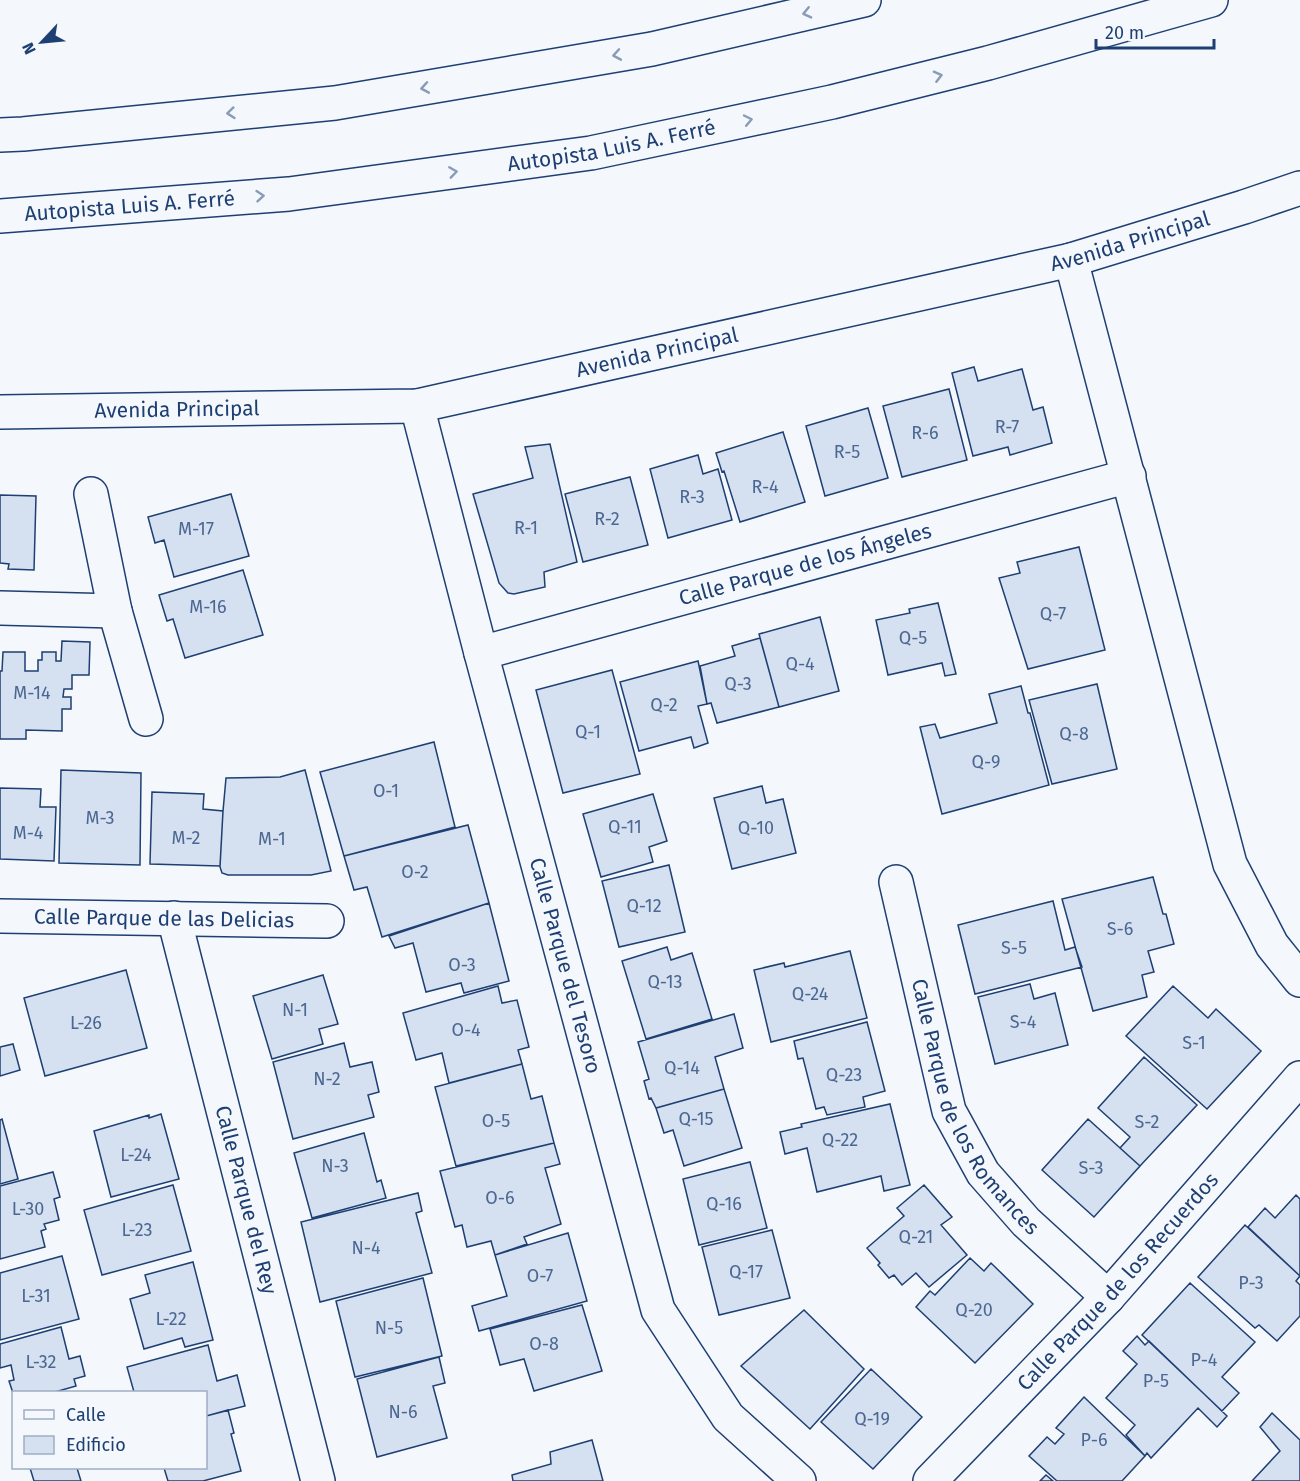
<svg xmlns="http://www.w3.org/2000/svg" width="1300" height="1481" font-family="'Fira Sans',sans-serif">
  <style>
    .building { fill: #d5e0f0; stroke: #1d3f73; stroke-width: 1.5 }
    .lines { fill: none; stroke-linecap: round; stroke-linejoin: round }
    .minor-casing { stroke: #1d3f73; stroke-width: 36 }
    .highway-casing { stroke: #1d3f73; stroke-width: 36 }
    .minor { stroke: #f4f7fb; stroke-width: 33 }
    .highway { stroke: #f4f7fb; stroke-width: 33 }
    .oneway { stroke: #889bb7 }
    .labels { text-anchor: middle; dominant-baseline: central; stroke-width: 4.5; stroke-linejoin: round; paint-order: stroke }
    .number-label { font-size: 18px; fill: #4b6792 }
    .street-label { font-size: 21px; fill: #1d3f73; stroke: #f4f7fb }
  </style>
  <rect width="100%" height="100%" fill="#f4f7fb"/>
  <!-- building -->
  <path class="building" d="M974 367 978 381 1022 369 1033 410 1043 407 1052 443 1010 455 1008 447 973 456 952 373Z
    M949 389 967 460 902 477 883 406Z
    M868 408 888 478 825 496 806 426Z
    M783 432 805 502 740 522 724 471 722 472 716 453Z
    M550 444 577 562 544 572 545 587 514 594 508 593 499 583 473 494 533 478 525 447Z
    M698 455 703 474 718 469 732 520 668 538 650 469Z
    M630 477 648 545 583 562 565 494Z
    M231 494 249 556 174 577 164 540 155 543 148 517Z
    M0 495 36 496 34 570 8 569 9 564 0 563Z
    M1079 547 1105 650 1028 669 999 578 1020 573 1017 562Z
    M243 570 263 635 185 658 173 619 167 621 159 595Z
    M938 603 956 674 945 676 942 663 888 675 876 620 910 613 909 609Z
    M820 617 839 691 779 707 759 634Z
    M760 638 779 707 717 723 711 703 707 704 700 666 735 656 732 646Z
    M62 641 90 642 89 675H72V689H64L63 697H71V709H62V731L26 730V739H0V671H2L3 652H25V671H38V660H42V652H56V661H61Z
    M698 661 707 704 698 706 708 743 694 748 691 737 639 751 620 682Z
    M612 670 640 774 563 793 536 690Z
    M1097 684 1117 769 1052 784 1029 700Z
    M1021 686 1028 713H1030L1049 785 942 814 920 727 935 724 940 738 997 723 989 694Z
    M434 742 455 827 344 856 320 772Z
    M61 770 141 773 140 865 59 863Z
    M305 770 331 871 311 875H228L222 873 220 867 223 811 226 778 280 777Z
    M762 786 766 803 783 799 796 853 732 869 714 798Z
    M0 788 41 789 40 807H56L54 861 0 859Z
    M152 792 204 794 203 809 223 811 220 866 150 864Z
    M653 794 667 841 649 847 653 862 601 877 583 814Z
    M468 825 489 903 382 937 367 887 354 890 344 856Z
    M669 865 685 932 619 947 602 881Z
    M1153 877 1163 914H1166L1174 944 1148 951 1154 972 1142 975 1147 997 1093 1011 1062 899Z
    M1053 901 1065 950 1075 947 1082 967 975 994 958 925Z
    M489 903 509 981 464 993 461 983 426 992 413 943 395 948 389 936Z
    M667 947 671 960 692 953 712 1019 646 1039 622 961Z
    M850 951 867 1018 771 1042 754 970 784 963 785 967Z
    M126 970 147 1048 45 1076 24 998Z
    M323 975 338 1024 319 1029 323 1044 272 1059 253 996Z
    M1030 984 1034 999 1055 993 1068 1045 995 1064 978 997Z
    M498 986 502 1003 517 1000 529 1047 518 1050 522 1064 449 1083 442 1053 416 1060 403 1013Z
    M1173 986 1208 1018 1216 1009 1261 1051 1207 1109 1126 1036Z
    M734 1014 743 1048 715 1057 724 1089 656 1108 651 1098 649 1099 644 1081 649 1079 638 1042Z
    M867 1022 885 1091 863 1097 865 1107 827 1115 824 1107 816 1109 803 1058 798 1059 794 1041Z
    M344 1043 350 1067 372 1062 379 1092 368 1095 374 1117 293 1139 273 1062Z
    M13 1044 20 1070 0 1076V1047Z
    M1144 1057 1197 1105 1140 1166 1120 1148 1130 1137 1098 1108Z
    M522 1064 531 1099 542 1096 554 1143 456 1166 435 1087Z
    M724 1089 742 1148 684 1166 673 1130 664 1133 656 1108Z
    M890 1104 910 1185 884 1191 881 1176 817 1192 807 1148 785 1154 780 1132 802 1127 801 1124Z
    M161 1114 179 1179 111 1197 94 1131 149 1115V1118Z
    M2 1119 18 1179 0 1184V1120Z
    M1088 1119 1140 1166 1094 1217 1042 1170Z
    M364 1133 377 1182 381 1180 386 1198 312 1218 294 1153Z
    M554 1143 560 1164 545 1168 561 1224 524 1237 527 1244 495 1255 491 1241 467 1247 462 1225 455 1227 440 1171Z
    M750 1162 767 1228 699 1245 683 1179Z
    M53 1172 60 1197 54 1199 59 1220 44 1224 46 1229 41 1231 45 1247 0 1259V1186Z
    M173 1185 191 1251 102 1275 84 1210Z
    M924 1185 952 1217 941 1225 967 1255 929 1287 916 1273 902 1285 894 1275 889 1278 878 1265 880 1263 867 1248 904 1216 897 1208Z
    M418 1193 422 1211 416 1213 432 1273 320 1302 301 1222Z
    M1296 1195 1300 1199V1276L1248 1227 1265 1208 1275 1218Z
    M1245 1225 1300 1276 1296 1281 1300 1285V1316L1277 1341 1259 1325 1255 1328 1198 1277Z
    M772 1230 790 1298 719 1315 702 1247Z
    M568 1233 587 1301 479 1331 472 1306 507 1296 495 1255Z
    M62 1256 79 1319 0 1340V1273Z
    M970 1258 984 1271 991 1263 1033 1304 975 1363 916 1307 930 1291 935 1295Z
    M193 1262 213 1340 185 1347 182 1338 144 1349 130 1299 150 1293 145 1275Z
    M423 1278 442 1356 355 1377 336 1301Z
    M1190 1283 1255 1342 1222 1377 1239 1393 1222 1411 1142 1335Z
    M582 1305 602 1371 534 1391 524 1359 500 1365 490 1329Z
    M804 1310 864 1369 810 1429 741 1366Z
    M61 1327 69 1359 80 1356 85 1376 74 1379 76 1386 55 1392H14V1396L9 1381 14 1380 11 1365 0 1368V1344Z
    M1137 1336 1145 1345 1149 1341 1227 1416 1217 1427 1198 1408 1151 1458 1147 1453 1145 1456 1126 1435 1135 1425 1106 1398 1137 1364 1123 1351Z
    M208 1345 217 1381 237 1375 245 1406 206 1416V1392H134L127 1367Z
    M439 1357 445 1383 433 1386 447 1438 377 1457 357 1379Z
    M871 1369 922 1417 873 1469 821 1422Z
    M1084 1397 1145 1456 1122 1481H1057L1029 1456 1047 1437 1055 1444 1064 1434 1056 1428Z
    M228 1410 234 1433 231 1434 241 1471 203 1481H168L164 1468H206V1416Z
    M1272 1413 1300 1440V1481H1252L1280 1451 1260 1427Z
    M592 1440 603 1481H513L512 1475 551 1464 550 1452Z
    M30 1468H77L81 1481H34Z
    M1046 1475 1053 1481H1040Z"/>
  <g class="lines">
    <!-- minor casing -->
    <g class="minor-casing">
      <g id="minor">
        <path d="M1071 260 1230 864 1272 945 1300 980"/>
        <path id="s1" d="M417 406 481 653 658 1310 728 1417 799 1481"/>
        <path id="s2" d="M0 412 417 406 1071 260 1244 207 1300 188"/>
        <path d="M91 494 115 611 146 719"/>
        <path d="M0 608 115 611"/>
        <path id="s3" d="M481 653 1129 476"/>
        <path id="s4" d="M896 882 949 1111 983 1173 1026 1222 1108 1297"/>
        <path id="s5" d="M0 916 327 921"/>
        <path id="s6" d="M174 918 318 1481"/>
        <path id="s7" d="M930 1481 1108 1297 1300 1078"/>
      </g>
    </g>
    <!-- highway casing -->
    <g class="highway-casing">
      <g id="highway">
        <path d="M0 135 23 134 335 103 652 49 864 0"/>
        <path id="s8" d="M0 216 289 194 591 153 832 102 988 63 1211 0"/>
      </g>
    </g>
    <!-- minor -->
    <use href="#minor" class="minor"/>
    <!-- highway -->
    <use href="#highway" class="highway"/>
  </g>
  <!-- one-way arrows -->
  <defs><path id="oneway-chevron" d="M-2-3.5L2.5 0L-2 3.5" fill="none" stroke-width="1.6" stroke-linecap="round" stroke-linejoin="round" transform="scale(1.5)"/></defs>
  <g class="oneway">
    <use href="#oneway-chevron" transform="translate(807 13) rotate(167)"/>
    <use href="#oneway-chevron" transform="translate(617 55) rotate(170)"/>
    <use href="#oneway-chevron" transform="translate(938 76) rotate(-14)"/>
    <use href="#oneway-chevron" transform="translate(425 88) rotate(170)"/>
    <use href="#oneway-chevron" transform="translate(231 113) rotate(174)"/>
    <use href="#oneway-chevron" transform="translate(748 120) rotate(-12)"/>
    <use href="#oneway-chevron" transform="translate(453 172) rotate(-8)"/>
    <use href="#oneway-chevron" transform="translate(260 196) rotate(-5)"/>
  </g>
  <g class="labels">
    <!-- number labels -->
    <g class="number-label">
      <text x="1007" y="427">R-7</text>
      <text x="925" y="433">R-6</text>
      <text x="847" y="452">R-5</text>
      <text x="765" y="487">R-4</text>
      <text x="692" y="497">R-3</text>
      <text x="607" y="519">R-2</text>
      <text x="526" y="528">R-1</text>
      <text x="196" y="529">M-17</text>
      <text x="208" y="607">M-16</text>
      <text x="1053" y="614">Q-7</text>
      <text x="913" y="638">Q-5</text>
      <text x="800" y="664">Q-4</text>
      <text x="738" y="684">Q-3</text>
      <text x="32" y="693">M-14</text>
      <text x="664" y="705">Q-2</text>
      <text x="588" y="732">Q-1</text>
      <text x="1074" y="734">Q-8</text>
      <text x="986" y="762">Q-9</text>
      <text x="386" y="791">O-1</text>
      <text x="100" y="818">M-3</text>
      <text x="625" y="827">Q-11</text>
      <text x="756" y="828">Q-10</text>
      <text x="28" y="833">M-4</text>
      <text x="186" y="838">M-2</text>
      <text x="272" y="839">M-1</text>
      <text x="415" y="872">O-2</text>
      <text x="644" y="906">Q-12</text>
      <text x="1120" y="929">S-6</text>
      <text x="1014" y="948">S-5</text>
      <text x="462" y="965">O-3</text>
      <text x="665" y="982">Q-13</text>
      <text x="810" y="994">Q-24</text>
      <text x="295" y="1010">N-1</text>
      <text x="1023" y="1022">S-4</text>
      <text x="86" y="1023">L-26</text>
      <text x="466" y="1030">O-4</text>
      <text x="1194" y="1043">S-1</text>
      <text x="682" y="1068">Q-14</text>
      <text x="844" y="1075">Q-23</text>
      <text x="327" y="1079">N-2</text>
      <text x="696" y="1119">Q-15</text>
      <text x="496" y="1121">O-5</text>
      <text x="1147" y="1122">S-2</text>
      <text x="840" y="1140">Q-22</text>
      <text x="136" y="1155">L-24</text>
      <text x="335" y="1166">N-3</text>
      <text x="1091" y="1168">S-3</text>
      <text x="500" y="1198">O-6</text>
      <text x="724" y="1204">Q-16</text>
      <text x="28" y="1209">L-30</text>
      <text x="137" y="1230">L-23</text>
      <text x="916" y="1237">Q-21</text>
      <text x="366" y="1248">N-4</text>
      <text x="746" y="1272">Q-17</text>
      <text x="540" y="1276">O-7</text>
      <text x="1251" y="1283">P-3</text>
      <text x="36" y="1296">L-31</text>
      <text x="974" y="1310">Q-20</text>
      <text x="171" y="1319">L-22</text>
      <text x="389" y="1328">N-5</text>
      <text x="544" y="1344">O-8</text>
      <text x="1204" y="1360">P-4</text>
      <text x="41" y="1362">L-32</text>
      <text x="1156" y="1381">P-5</text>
      <text x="403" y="1412">N-6</text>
      <text x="872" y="1419">Q-19</text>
      <text x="1094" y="1440">P-6</text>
    </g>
    <!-- street labels -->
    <g class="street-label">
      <text stroke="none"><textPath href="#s8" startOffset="616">Autopista Luis A. Ferré</textPath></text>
      <text stroke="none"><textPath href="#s8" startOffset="130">Autopista Luis A. Ferré</textPath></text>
      <text stroke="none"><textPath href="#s2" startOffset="1149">Avenida Principal</textPath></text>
      <text stroke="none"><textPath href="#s2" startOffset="663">Avenida Principal</textPath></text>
      <text stroke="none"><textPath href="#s2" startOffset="177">Avenida Principal</textPath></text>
      <text stroke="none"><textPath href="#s3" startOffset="336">Calle Parque de los Ángeles</textPath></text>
      <text stroke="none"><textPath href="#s5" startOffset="164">Calle Parque de las Delicias</textPath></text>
      <text stroke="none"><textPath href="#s1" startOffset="579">Calle Parque del Tesoro</textPath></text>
      <text stroke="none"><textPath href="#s4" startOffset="242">Calle Parque de los Romances</textPath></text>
      <text stroke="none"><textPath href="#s6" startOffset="291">Calle Parque del Rey</textPath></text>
      <text stroke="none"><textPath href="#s7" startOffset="274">Calle Parque de los Recuerdos</textPath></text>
    </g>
  </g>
  <!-- legend -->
  <rect x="12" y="1391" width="195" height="78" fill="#f4f7fb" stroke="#9eadc5" stroke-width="1.5"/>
  <rect x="24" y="1410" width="30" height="9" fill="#f4f7fb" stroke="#9eadc5" stroke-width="1.5"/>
  <text x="66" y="1421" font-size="18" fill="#1d3f73">Calle</text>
  <rect x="24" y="1436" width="30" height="18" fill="#d5e0f0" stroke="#9eadc5" stroke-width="1.5"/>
  <text x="66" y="1451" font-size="18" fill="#1d3f73">Edificio</text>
  <!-- north arrow -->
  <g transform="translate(42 42) rotate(244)" stroke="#f4f7fb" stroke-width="4.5" paint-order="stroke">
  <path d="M0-4.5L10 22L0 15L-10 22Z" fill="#1d3f73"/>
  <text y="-9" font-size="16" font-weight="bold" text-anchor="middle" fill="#1d3f73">N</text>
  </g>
  <!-- scale -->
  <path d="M1096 39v9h118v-9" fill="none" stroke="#1d3f73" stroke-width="3"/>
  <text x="1105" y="39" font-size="18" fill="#1d3f73" stroke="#f4f7fb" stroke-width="4.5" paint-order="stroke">20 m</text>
</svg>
